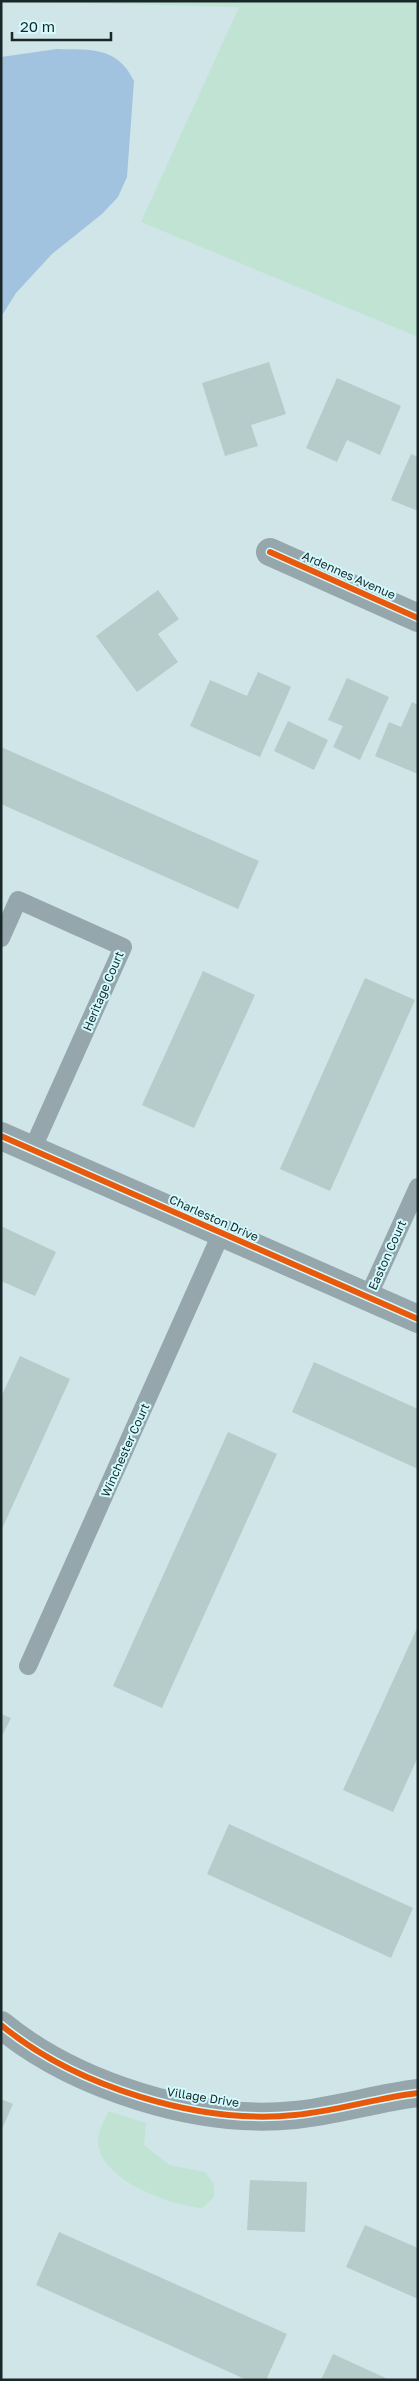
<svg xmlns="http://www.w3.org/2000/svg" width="419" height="2381" font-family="'Golos Text',sans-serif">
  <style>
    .green { fill: #c1e3d4 }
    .water { fill: #a2c3df }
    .building { fill: #b6ccca }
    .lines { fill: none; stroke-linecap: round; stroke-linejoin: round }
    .service { stroke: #95a7ad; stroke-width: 18 }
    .minor { stroke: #95a7ad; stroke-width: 28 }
    .cycleway-casing { stroke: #d3fafe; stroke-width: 9 }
    .cycleway { stroke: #e8590c; stroke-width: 6 }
    .labels { text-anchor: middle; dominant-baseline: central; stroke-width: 4; stroke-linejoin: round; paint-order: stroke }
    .street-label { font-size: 12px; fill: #182728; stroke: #d3fafe }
  </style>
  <rect width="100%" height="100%" fill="#d0e5e7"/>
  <!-- green -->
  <path class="green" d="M1 1H418V337L141 222 239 7Z
    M108 2111 146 2123 144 2145 169 2165 205 2172 214 2184V2197L202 2208C169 2205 98 2180 98 2140 98 2131 105 2119 108 2111Z"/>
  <!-- water -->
  <path class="water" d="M57 49C91 50 117 46 134 81L127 177 118 197 102 214 52 254 16 293 1 317V57Z"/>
  <!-- building -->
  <path class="building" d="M269 362 286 414 251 425 258 446 225 456 202 383Z
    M337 378 401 406 380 455 347 440 337 462 306 448Z
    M411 454 418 457V511L391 500Z
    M158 590 179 619 158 634 178 662 137 692 96 636Z
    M258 672 291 687 260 757 190 726 210 680 247 696Z
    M347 678 389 697 360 760 333 747 343 726 328 720Z
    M412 702 418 705V774L375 756 389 722 401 727Z
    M288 721 328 740 314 770 274 751Z
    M1 747 259 861 238 909 1 804Z
    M203 971 255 995 194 1128 142 1105Z
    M365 978 415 1000 330 1191 280 1169Z
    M1 1226 56 1252 35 1296 1 1281Z
    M20 1356 70 1379 1 1531V1397Z
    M314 1362 418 1409V1469L292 1412Z
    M228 1432 277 1454 162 1708 113 1686Z
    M418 1626V1757L393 1812 343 1790Z
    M1 1714 11 1718 1 1738Z
    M229 1824 413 1908 391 1958 207 1874Z
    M1 2099 13 2104 1 2131Z
    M250 2180 307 2182 305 2232 247 2230Z
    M365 2225 418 2248V2299L346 2267Z
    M59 2232 287 2334 266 2380H247L36 2285Z
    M333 2354 390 2380H321Z"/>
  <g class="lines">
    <!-- service -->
    <path class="service" d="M1 938 18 900 123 947 32 1150
      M368 1297 418 1187
      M28 1666 221 1234"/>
    <!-- minor -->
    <path class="minor" d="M270 552 418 618
      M1 1136 418 1319
      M1 2025C75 2086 199 2125 295 2115 336 2111 377 2098 418 2093"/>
    <!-- cycleway casing -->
    <g class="cycleway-casing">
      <path id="cycleway" d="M270 552 418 618
        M1 1136 418 1319
        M1 2025C75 2086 199 2125 295 2115 336 2111 377 2098 418 2093"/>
    </g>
    <!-- cycleway -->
    <use href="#cycleway" class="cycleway"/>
  </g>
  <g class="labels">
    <!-- street labels -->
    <g class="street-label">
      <text transform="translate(349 575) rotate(24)">Ardennes Avenue</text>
      <text transform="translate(103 991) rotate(-67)">Heritage Court</text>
      <text transform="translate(214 1218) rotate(24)">Charleston Drive</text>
      <text transform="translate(387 1255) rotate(-66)">Easton Court</text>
      <text transform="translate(125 1450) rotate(-66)">Winchester Court</text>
      <text transform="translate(203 2097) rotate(9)">Village Drive</text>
    </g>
  </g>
  <!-- border -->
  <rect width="419" height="2381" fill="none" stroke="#182728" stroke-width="5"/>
  <!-- scale -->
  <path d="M12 32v8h99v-8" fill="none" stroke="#182728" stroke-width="2.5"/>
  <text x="20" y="32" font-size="15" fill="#182728" stroke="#d3fafe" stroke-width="4" paint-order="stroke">20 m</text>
</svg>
